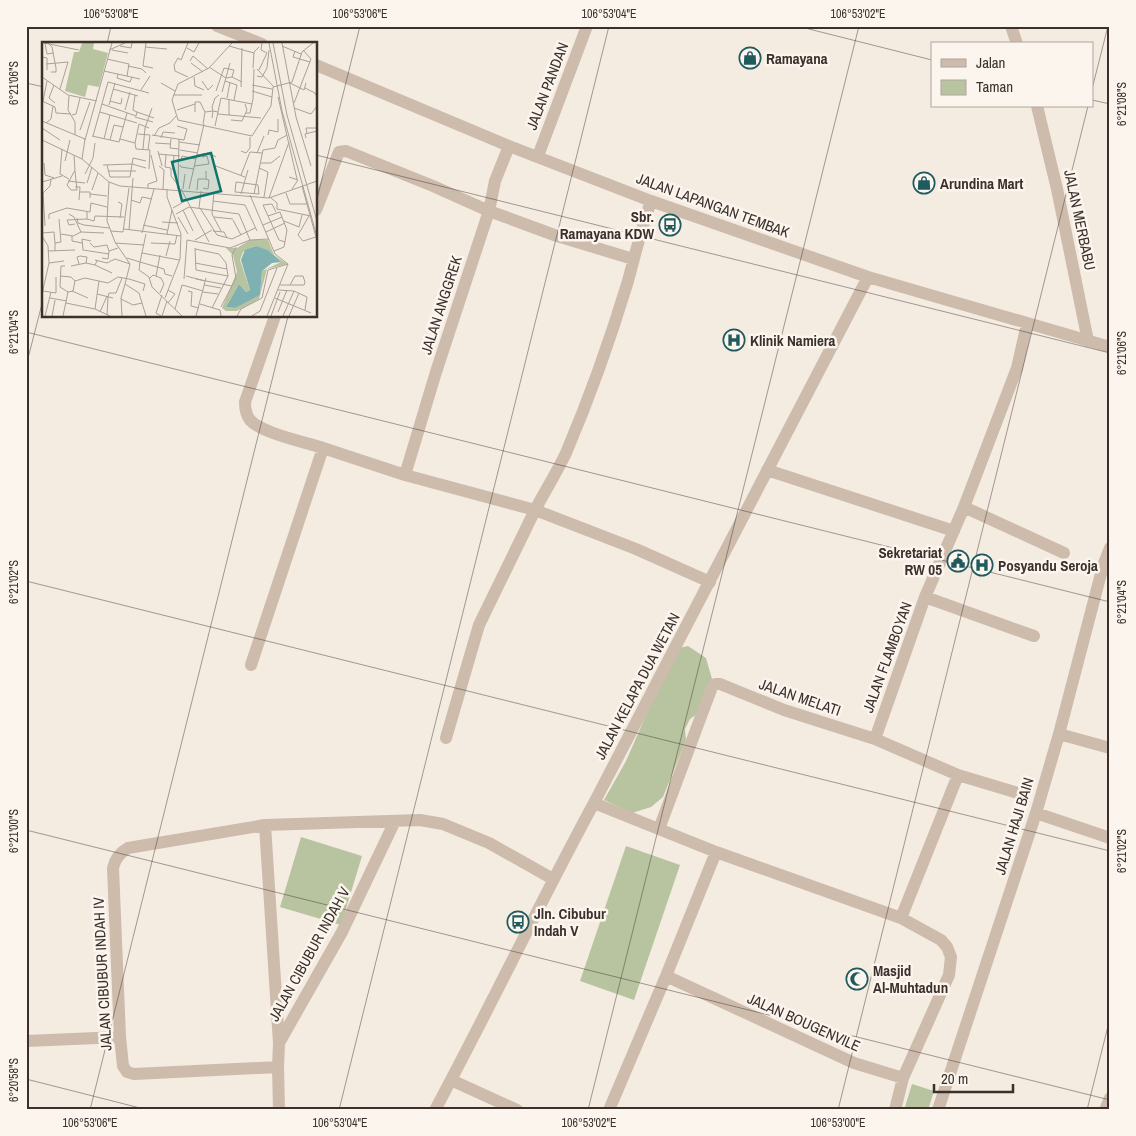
<svg xmlns="http://www.w3.org/2000/svg" width="1136" height="1136" font-family="'Archivo Narrow',sans-serif">
  <style>
    .green { fill: #b8c4a0 }
    .lines { fill: none; stroke-linecap: round; stroke-linejoin: round }
    .minor { stroke: #cdbbac; stroke-width: 12 }
    .ticks { fill: none; stroke: #3b302b; stroke-width: 1; stroke-opacity: 0.45 }
    .labels { text-anchor: middle; dominant-baseline: central; stroke-width: 5; stroke-linejoin: round; paint-order: stroke }
    .poi-label { font-size: 15px; font-weight: bold; fill: #3b302b; stroke: #fbf5ee; text-anchor: start }
    .street-label { font-size: 15px; fill: #3b302b; stroke: #fbf5ee }
    .inset-road { fill: none; stroke: #aaa098; stroke-width: 1 }
    .view { fill: #0f766e; fill-opacity: 0.15; stroke: #0f766e; stroke-width: 2.5 }
    .inset-edge { fill: none; stroke: #3b302b; stroke-width: 2.5 }
    .neatline { fill: none; stroke: #3b302b; stroke-width: 2 }
    .ticks-label { font-size: 12px; text-anchor: middle; fill: #3b302b }
  </style>
  <rect width="100%" height="100%" fill="#f4ebe1"/>
  <!-- green -->
  <path class="green" d="M688 646 706 658 712 679 701 711 690 719 685 729 686 740 663 797 651 807 632 813 604 800 626 761 675 649Z
    M301 837 362 856 341 925 280 907Z
    M626 846 680 865 634 1000 580 981Z
    M912 1084 934 1091 928 1110H904Z"/>
  <g class="lines">
    <!-- minor -->
    <path class="minor" d="M217 26 262 44
      M1011 26 1017 44
      M316 65 509 146 651 201 868 277 1110 347
      M1037 106 1057 189 1088 341
      M538 156 587 26
      M316 210 339 152 346 151 433 186 489 211 557 236 633 259
      M275 316 245 402C245 408 246 415 250 420 261 433 305 442 323 448
      M767 470 954 531
      M405 475 436 372 489 211 495 181 509 146
      M964 507 1064 553
      M925 597 1034 636
      M251 665 323 448 405 475 535 510C545 491 557 472 566 453 589 399 611 337 628 281 635 254 642 227 651 201
      M1059 734 1110 748
      M446 738 479 625 535 510 636 549 710 582
      M875 739 925 597 964 507 1017 368 1027 324
      M594 803 716 852 901 918 941 940 947 947 951 957 949 975 903 1078 895 1110
      M1036 813 1110 838
      M265 825 279 1043
      M659 829 712 687 715 684H720L784 710 875 739 958 775 1021 794
      M901 918 958 775
      M666 976 854 1063 903 1078
      M26 1041 120 1037
      M278 1067 134 1074 127 1072 123 1066 120 1037 113 868C115 859 119 853 128 848L265 825 420 820 443 824 489 843 553 879
      M451 1080 517 1110
      M279 1110 278 1067 279 1043 342 932 395 821
      M435 1110C490 1008 539 904 594 803L868 277
      M609 1110 666 976 716 852
      M938 1110 1036 813 1059 734 1103 566 1110 548
      M1105 1110 1110 1098"/>
  </g>
  <!-- ticks -->
  <path class="ticks" d="M797 26 932 60M107 44 111 26M26 83 44 87M1092 89 1108 26M1092 100 1110 104M316 155 1110 353M316 203 360 26M26 332 1110 602M26 366 44 296M26 581 1110 851M26 830 1110 1100M26 1079 148 1110M90 1110 288 316M339 1110 609 26M588 1110 859 26M838 1110 1088 106M1087 1110 1110 1018"/>
  <!-- icons -->
  <defs>
    <g id="shop-ring" transform="scale(1.125)"><circle r="9.5" fill="#fbf5ee" stroke="#1f5a5e" stroke-width="1.5"/><path d="M-5-2.5h2.3a2.7 3.5 0 0 1 5.4 0H5L5.5 6h-11ZM-1.5-2.5h3a1.5 2.3 0 0 0-3 0Z" fill="#1f5a5e"/></g>
    <g id="bus-ring" transform="scale(1.125)"><circle r="9.5" fill="#fbf5ee" stroke="#1f5a5e" stroke-width="1.5"/><path d="M-5-6H5V4H4V6H2V4H-2V6H-4V4H-5ZM-3.5-4V0h7V-4ZM-3.5 1.2v1.5H-2V1.2ZM2 1.2v1.5H3.5V1.2Z" fill="#1f5a5e"/></g>
    <g id="hospital-ring" transform="scale(1.125)"><circle r="9.5" fill="#fbf5ee" stroke="#1f5a5e" stroke-width="1.5"/><path d="M-5-5h3v3.5h4V-5h3V5h-3V1.5h-4V5h-3Z" fill="#1f5a5e"/></g>
    <g id="civic-ring" transform="scale(1.125)"><circle r="9.5" fill="#fbf5ee" stroke="#1f5a5e" stroke-width="1.5"/><path d="M-.6-6.5H3V-4.5H.6V-3L4-1V1h2V6H-6V1h2V-1L-.6-3ZM-1.2 2.5V6h2.4V2.5Z" fill="#1f5a5e"/></g>
    <g id="mosque-ring" transform="scale(1.125)"><circle r="9.5" fill="#fbf5ee" stroke="#1f5a5e" stroke-width="1.5"/><path d="M3.5-4.9A6 6 0 1 0 3.5 4.9A5 5 0 1 1 3.5-4.9Z" fill="#1f5a5e"/></g>
  </defs>
  <g fill-rule="evenodd">
    <use href="#shop-ring" x="750" y="58"/>
    <use href="#shop-ring" x="924" y="183"/>
    <use href="#bus-ring" x="670" y="225"/>
    <use href="#hospital-ring" x="734" y="340"/>
    <use href="#civic-ring" x="958" y="561"/>
    <use href="#hospital-ring" x="982" y="565"/>
    <use href="#bus-ring" x="518" y="922"/>
    <use href="#mosque-ring" x="857" y="979"/>
  </g>
  <g class="labels">
    <!-- poi labels -->
    <g class="poi-label">
      <text x="766" y="58">Ramayana</text>
      <text x="940" y="183">Arundina Mart</text>
      <text x="654" y="216" text-anchor="end">Sbr.<tspan x="654" dy="17">Ramayana KDW</tspan></text>
      <text x="750" y="340">Klinik Namiera</text>
      <text x="942" y="552" text-anchor="end">Sekretariat<tspan x="942" dy="17">RW 05</tspan></text>
      <text x="998" y="565">Posyandu Seroja</text>
      <text x="534" y="913">Jln. Cibubur<tspan x="534" dy="17">Indah V</tspan></text>
      <text x="873" y="970">Masjid<tspan x="873" dy="17">Al-Muhtadun</tspan></text>
    </g>
    <!-- street labels -->
    <g class="street-label">
      <text transform="translate(547 86) rotate(-69)">JALAN PANDAN</text>
      <text transform="translate(713 205) rotate(20)">JALAN LAPANGAN TEMBAK</text>
      <text transform="translate(1080 220) rotate(78)">JALAN MERBABU</text>
      <text transform="translate(441 305) rotate(-72)">JALAN ANGGREK</text>
      <text transform="translate(887 657) rotate(-70)">JALAN FLAMBOYAN</text>
      <text transform="translate(637 686) rotate(-62)">JALAN KELAPA DUA WETAN</text>
      <text transform="translate(800 697) rotate(19)">JALAN MELATI</text>
      <text transform="translate(1014 826) rotate(-73)">JALAN HAJI BAIN</text>
      <text transform="translate(309 954) rotate(-61)">JALAN CIBUBUR INDAH V</text>
      <text transform="translate(102 974) rotate(-93)">JALAN CIBUBUR INDAH IV</text>
      <text transform="translate(804 1022) rotate(24)">JALAN BOUGENVILE</text>
    </g>
  </g>
  <!-- overview -->
  <g transform="translate(42 42)">
    <rect width="275" height="275" fill="#f4ebe1"/>
    <path d="M40 1H52L51 7 66 11 57 45 46 43 43 55 23 49 32 10H37ZM208 198H226L232 213 245 222 225 227 217 257 195 269H184L180 266 195 230 191 213 184 206H195ZM213 204 226 208 239 220 220 229 218 253 198 260 193 266 184 265 197 242 204 250 208 248 198 218 201 210Z" fill="#b8c4a0" fill-rule="evenodd"/>
    <path d="M214 204 226 208 239 220 230 221 220 229 218 253 193 266 184 265 197 242 204 250 208 248 199 218 203 208Z" fill="#7fb0b2"/>
    <path class="inset-road" d="M2 1 37 8M3 1 5 12 11 11M6 1 10 5 14 26V30H9M104 1 101 24 111 26M146 1 139 18 136 16 132 23 133 29 146 35M190 1 167 26 136 42 130 58 136 78 210 94 229 64 231 45 250 40 260 10 271 1M227 1 240 69 275 195M231 1 245 73 275 179M240 1 254 75 269 124M78 4 89 6 90 1M187 4 212 11M240 4 259 12M103 5 125 7M145 6 152 10 157 1M67 8 83 1M70 8 86 11M253 9 251 15 268 20M0 15 5 16V28M65 17 87 22 85 34M148 19 151 14 166 27M149 21 161 30M4 22 26 20 18 47M86 24 100 27 104 31M167 25 184 36 190 35M211 26 212 10 217 5M215 27 232 45M217 28 225 11 219 8 220 1M62 29 98 37M76 32 75 36 88 40 90 35M215 34 220 35 225 26 227 8M0 35 26 53 55 59M152 35 153 44 162 48M160 39 166 48 171 43M183 39 195 43 192 58M119 41 133 49M248 41 262 48 264 41M12 43 7 56 13 61M210 43 230 47M199 45 200 6M263 46 273 51 275 55M71 47 96 54M99 48 108 34M174 49 182 26 192 28 190 35 200 40M210 49 230 55M180 50 188 21M93 53 91 68 95 70M131 53H160M27 54 26 68 33 80V93M236 55 255 137M185 56 188 40M0 59 13 65 14 71 29 72M1 59 5 39M68 59 79 62 80 56M252 61 269 17 261 8M60 62 94 74 95 70M67 63 73 41M252 66 269 72 275 64M83 68 88 50M135 68 153 62M58 70 95 81M95 70 112 76M153 70V60H158L163 70 161 82M163 70 171 69 170 76M176 70 171 69 170 65 173 56 177 53M204 71H208L211 57 212 27M176 72 219 76M30 73 34 72 38 56M187 73V57M93 75 111 80M189 78 200 79 205 68 203 62M0 79 43 97 40 117 67 140 78 144 227 156 275 139M4 81 9 77 11 64M173 84 179 56 210 62M0 86 18 98M38 88 48 60M265 91 264 86H275M96 92 108 93 106 108M110 93 142 98 145 87 135 84M226 93 227 88 236 90V77M50 94 77 100 85 71M51 94 66 40 107 51M112 94 117 86 128 81 134 74M119 96 121 90 133 91M264 96 263 92 275 89M62 97 68 73M78 97 93 101 94 107 108 108 107 127M129 97 128 106 137 107M0 98 40 117M43 98 70 1M68 98 72 83 81 85M137 100 158 103M93 101 97 82 107 86M113 101 129 102M20 107 18 132 27 137M101 107 103 86 110 66M138 108 156 111M116 109 120 124M199 109 204 111 208 106V95M215 111 222 94M116 112 138 114M32 113 33 128 25 143 29 148H35L33 129M124 113 123 125 129 126V134L136 143M155 113 167 111 174 115M139 118 140 114 154 117M23 119 28 98M2 121 3 133 12 136M219 121H229L238 114M61 123 90 122 104 126M65 123 68 135H88L91 116 104 119M138 123 139 125 152 127M171 123 203 135M117 124 122 128 121 147M152 124 167 122 165 114 160 115M217 126 226 130 222 155M131 128 132 113M66 129H94M43 132 51 116 53 101M199 133 208 110 220 111M247 135 256 138 250 147M26 139 43 141M0 140 20 134M67 140 65 179 73 200 88 222 83 242 97 251 104 274M194 140 216 143 217 152 193 150ZM45 141 50 125M33 145H38L37 158M106 146V142L115 139 109 113M161 146 166 147 167 138 164 137M136 147 137 97M139 147 167 200M141 147 143 132M147 147 162 82M50 148 56 131M155 148 156 137H164V129M38 150H48V156M172 150 170 172 179 189M244 151 248 162H265M48 152 65 154M199 152 206 128M212 152 221 108 233 106 236 98 245 93M208 153 233 212 246 222 225 274M228 155 235 161V167L269 174M227 156 247 100M89 158 98 161 100 155 110 157M171 159 203 163 215 189M76 160 80 162 78 176M49 161 65 165M131 166 145 158M157 166 159 149M158 166 175 193 190 197 213 186M141 168 151 189M234 170 230 162 221 163 237 198 243 200M27 172 32 175 39 190M134 172 147 165 197 172M197 172 208 198M226 174 238 170 245 188 242 205 232 209M136 175 146 192M172 175 191 177M35 176 36 181 42 183 67 186M7 177V172L25 166 48 170 49 161M45 177 52 179 53 174 82 175M191 178 199 193M242 179 257 185 260 173M120 180 136 181M33 182 27 183 25 178 45 177V170M101 183 125 188M221 183 240 175M3 184 1 151 8 144 9 137M82 187 139 194M87 188 91 136M69 189 81 190 87 146M171 189 182 190 185 196M224 190 243 181M0 191 12 190 13 201M100 191 112 147M19 192 31 194 39 190 62 191M125 192 130 168M256 193 261 199 274 195 260 144M256 193 267 174M0 194 6 204 7 221 0 252M30 194V199L40 201M153 198 170 188M49 199 40 197 41 208 67 212M48 201 52 205 65 203 67 209M73 201 102 203M109 201 133 202 135 193M153 206 154 228 186 234M153 207 177 212 184 221 186 234 170 266M6 209 33 208M13 209V201L19 200 17 177M100 211 137 218M124 214 128 199M60 216 66 217 67 209 76 206M85 216 98 220 97 228 107 235 110 245 140 274M53 218 65 221 73 217 88 222M98 220 122 227 123 232 130 234M98 220 104 192M7 221 22 219M153 221 185 227M37 222 35 215 38 214 45 215 44 221M53 223 70 231M23 224H19L18 245 26 250M29 224 44 221 53 223 55 219M18 234 29 235 33 239M114 234 118 213M144 234 163 239M108 236 111 233 119 236 122 242 118 251M142 237 145 198 188 206 208 198 227 197M154 237 190 244M162 243 179 246M238 243H262L263 240M248 243 253 234H261L263 240M144 244 161 249M126 248 133 252 126 261M236 248 252 249 265 255 263 268M1 249 14 251V235M30 249 46 256M146 249 150 250 149 264 157 266M161 250 176 252M55 252 71 256M66 255 67 251H74L80 236M8 256 25 259M123 256 138 217 139 192 125 155V147M233 256 269 271M79 257 91 263 100 261M24 261 53 267 68 274M158 262 178 268 179 274M179 265 194 236 190 213 194 205M53 267 57 239M133 267 140 243 144 244M58 270 65 254M236 270 245 248M65 273 66 255M3 274 9 250M10 274 13 258M21 274 26 250 31 249 33 239 43 236 66 241 76 235 87 237 103 242 101 249M80 274 79 256 83 242M119 274 114 271 120 253M120 274 125 259M154 274 164 236M195 274 199 267 220 256 226 228 246 222M210 274 218 269 235 226M229 274 238 250M241 274 252 249M247 274 257 251"/>
    <path class="view" d="M169 111 179 149 140 159 130 120Z"/>
    <rect width="275" height="275" class="inset-edge"/>
  </g>
  <!-- border -->
  <rect width="1136" height="1136" fill="none" stroke="#fbf5ee" stroke-width="55"/>
  <!-- legend -->
  <rect x="931" y="42" width="162" height="65" fill="#fbf5ee" stroke="#aea6a0"/>
  <rect x="941" y="59" width="25" height="8" fill="#cdbbac" stroke="#aea6a0"/>
  <text x="976" y="68" font-size="15" fill="#3b302b">Jalan</text>
  <rect x="941" y="80" width="25" height="15" fill="#b8c4a0" stroke="#aea6a0"/>
  <text x="976" y="92" font-size="15" fill="#3b302b">Taman</text>
  <!-- scale -->
  <path d="M934 1084v8h79v-8" fill="none" stroke="#3b302b" stroke-width="2.5"/>
  <text x="941" y="1084" font-size="15" fill="#3b302b" stroke="#fbf5ee" stroke-width="4" paint-order="stroke">20 m</text>
  <rect x="28" y="28" width="1080" height="1080" class="neatline"/>
  <g class="ticks-label">
    <text x="111" y="18">106°53'08"E</text>
    <text x="360" y="18">106°53'06"E</text>
    <text x="609" y="18">106°53'04"E</text>
    <text x="858" y="18">106°53'02"E</text>
    <text transform="translate(14 83) rotate(-90)" y="4">6°21'06"S</text>
    <text transform="translate(1122 104) rotate(-90)" y="4">6°21'08"S</text>
    <text transform="translate(14 332) rotate(-90)" y="4">6°21'04"S</text>
    <text transform="translate(1122 353) rotate(-90)" y="4">6°21'06"S</text>
    <text transform="translate(14 582) rotate(-90)" y="4">6°21'02"S</text>
    <text transform="translate(1122 602) rotate(-90)" y="4">6°21'04"S</text>
    <text transform="translate(14 831) rotate(-90)" y="4">6°21'00"S</text>
    <text transform="translate(1122 851) rotate(-90)" y="4">6°21'02"S</text>
    <text transform="translate(14 1080) rotate(-90)" y="4">6°20'58"S</text>
    <text x="90" y="1127">106°53'06"E</text>
    <text x="340" y="1127">106°53'04"E</text>
    <text x="589" y="1127">106°53'02"E</text>
    <text x="838" y="1127">106°53'00"E</text>
  </g>
</svg>
